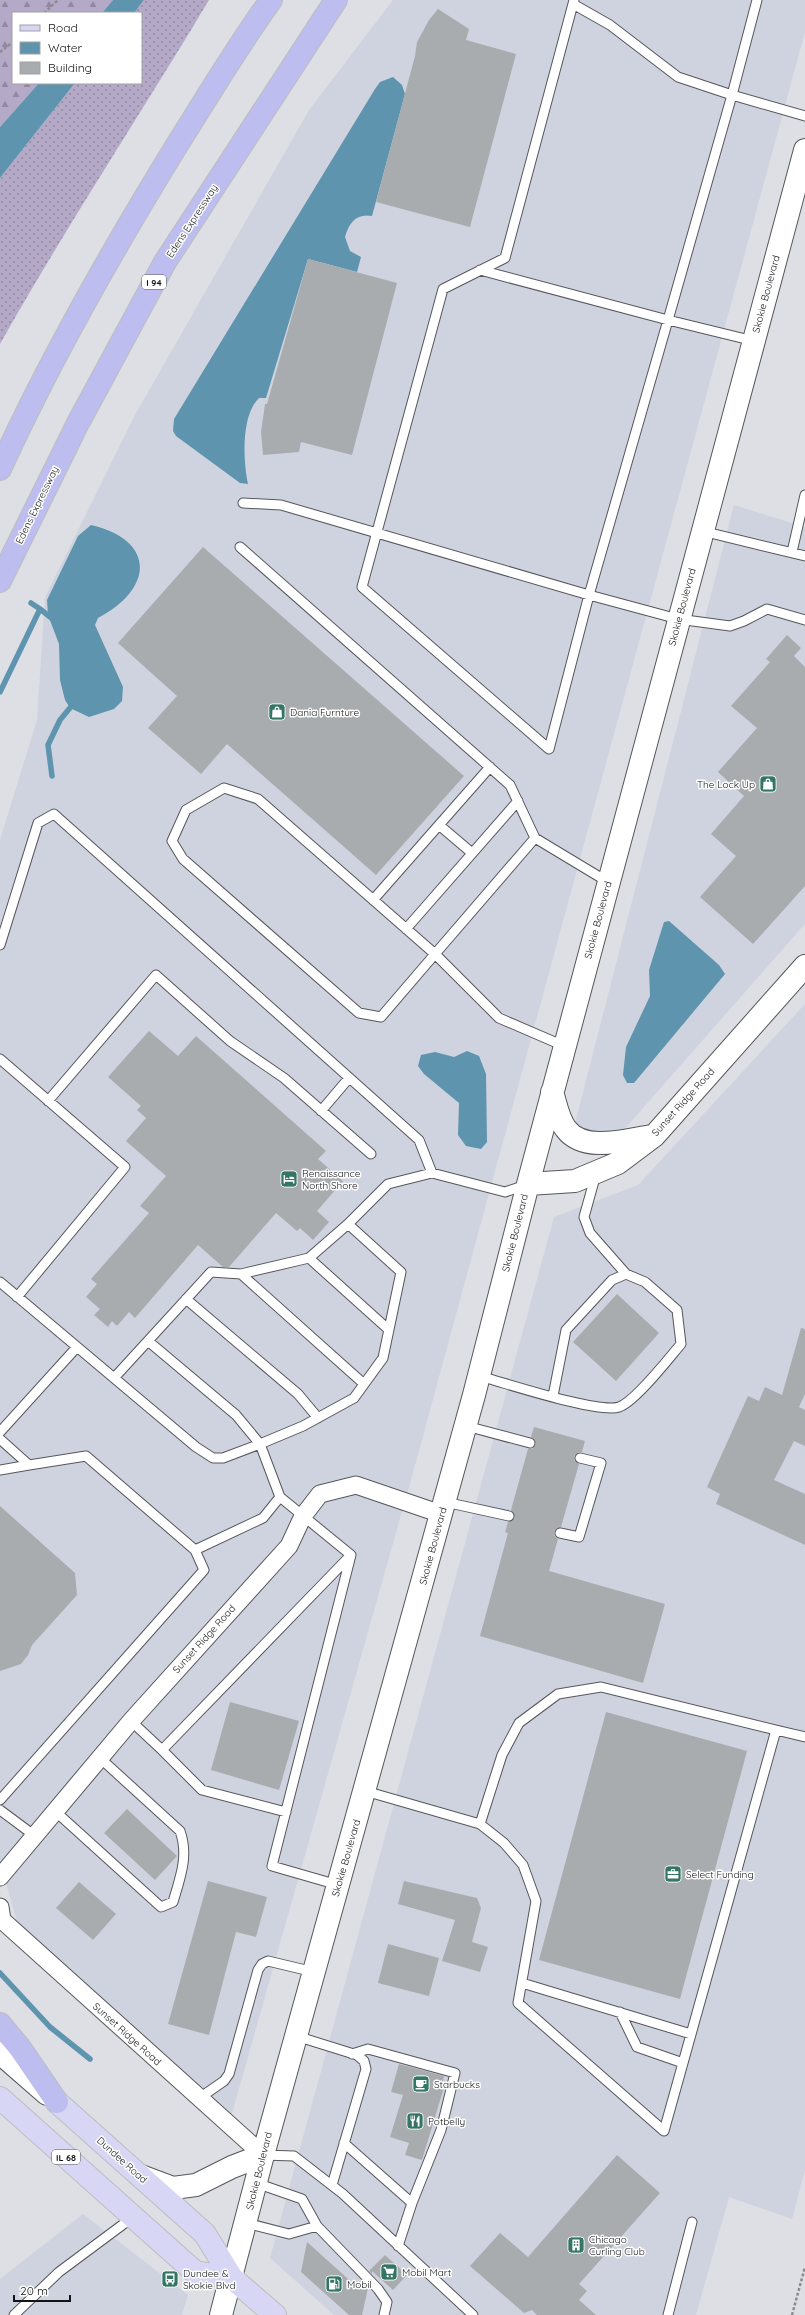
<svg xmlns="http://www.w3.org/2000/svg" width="805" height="2315" font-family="Quicksand,sans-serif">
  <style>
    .built { fill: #ced3df }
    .grass { fill: url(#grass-dots) }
    .forest { fill: url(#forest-firs) }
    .water { fill: #5e94ad }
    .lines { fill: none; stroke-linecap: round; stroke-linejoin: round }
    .stream { stroke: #5e94ad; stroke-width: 5.5 }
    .building { fill: #a8acaf }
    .lane-casing { stroke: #55575b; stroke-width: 11 }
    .street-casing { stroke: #55575b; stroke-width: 19 }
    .secondary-casing { stroke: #55575b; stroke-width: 24 }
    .primary-casing { stroke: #bdbdbe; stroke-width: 24 }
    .highway-casing { stroke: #bdbdbe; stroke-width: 24 }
    .path { stroke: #8a8c8f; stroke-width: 2.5; stroke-dasharray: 3 2; stroke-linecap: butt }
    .lane { stroke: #fff; stroke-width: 9 }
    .street { stroke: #fff; stroke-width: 17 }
    .secondary { stroke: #fff; stroke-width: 22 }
    .primary { stroke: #d7d7f5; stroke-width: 22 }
    .highway { stroke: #bdbdef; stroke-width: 22 }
    .labels { text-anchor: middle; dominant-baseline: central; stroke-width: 3; stroke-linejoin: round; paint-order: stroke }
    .shield { fill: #fff; stroke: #5a5a5c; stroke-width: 1 }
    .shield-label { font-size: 9px; font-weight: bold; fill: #131416 }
    .street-label { font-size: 10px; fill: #131416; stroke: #fff }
    .poi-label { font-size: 10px; fill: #131416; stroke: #fff; text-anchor: start }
  </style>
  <defs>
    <pattern id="grass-dots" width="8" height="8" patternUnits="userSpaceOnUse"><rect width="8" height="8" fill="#b5a9c8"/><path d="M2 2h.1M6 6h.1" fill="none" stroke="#9288a1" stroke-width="1.8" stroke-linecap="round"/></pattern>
    <pattern id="forest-firs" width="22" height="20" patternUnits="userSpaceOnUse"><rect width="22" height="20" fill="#b5a9c8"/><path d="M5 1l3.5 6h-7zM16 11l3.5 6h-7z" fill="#9288a1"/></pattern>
  </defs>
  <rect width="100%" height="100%" fill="#dddfe4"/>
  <!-- built -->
  <path class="built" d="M393 0H805V32L414 1469 231 2117 18 1925 0 1863V840L37 720 45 597 135 415 309 110Z
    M734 505 805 527V924L621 1133 573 1131Z
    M805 1004V2170L792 2219 729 2197 696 2315H334L270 2258 554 1217 638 1185Z
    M83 2214 188 2295 182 2315H0V2279Z"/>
  <!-- grass -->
  <path class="grass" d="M144 0H209C140 115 66 227 0 344V178L75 83H141V13H134Z"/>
  <!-- forest -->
  <path class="forest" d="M0 0H113L102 13H13V83H39L0 127Z"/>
  <!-- water -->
  <path class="water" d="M113 0H144L134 13H102Z
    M393 77 402 85 405 94 372 216C356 213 349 223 345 237L350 251 361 257 357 272 308 259 266 398H259C241 415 243 461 248 484L240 483 176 436 173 431 174 419 375 89 380 82Z
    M39 83H75L0 178V127Z
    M91 525C156 540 154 589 98 618L95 625 123 687 122 701 114 709 89 717 70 708 65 700 60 680 59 644 48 615 47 600 78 536Z
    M669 921 719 965 725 974 634 1083H627L623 1075 626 1047 650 996 649 970 664 922Z
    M467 1051 479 1056 486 1074 487 1142 481 1149 466 1146 458 1135 459 1103 424 1074 418 1066 421 1055 435 1052 454 1057Z"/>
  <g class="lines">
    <!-- stream -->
    <path class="stream" d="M40 609 54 620
      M0 692 40 609 31 603
      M52 776 48 745 60 720 74 703
      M0 1973 50 2027 90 2059"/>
  </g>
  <!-- building -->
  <path class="building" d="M438 9 469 29 466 40 516 54 470 227 376 202 415 56 417 42 429 20Z
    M308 259 397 283 352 455 301 442 299 452 263 455 261 432 265 404H267Z
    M203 547 464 776 376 875 227 744 201 774 148 728 177 696 118 643Z
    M787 635 801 648 794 656 805 667V886L753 944 700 897 736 856 711 834 744 796 718 772 757 728 731 706 770 662 766 659Z
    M149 1031 178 1056 196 1036 326 1151 318 1159 343 1181 317 1211 329 1222 313 1240 300 1228 297 1231 276 1213 229 1267H223L198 1245 135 1318 129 1312 117 1326 112 1321 108 1327 94 1315 100 1309 86 1297 97 1284 91 1279 149 1213 140 1206 166 1176 126 1141 146 1118 137 1110 141 1106 108 1077Z
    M617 1294 659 1333 616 1381 573 1342Z
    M801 1328 805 1329V1394L799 1407 805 1410V1446L794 1441 774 1480 805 1494V1545L716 1504 720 1494 707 1487 748 1396 759 1401 765 1387 782 1395Z
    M534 1427 585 1441 582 1452H578L574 1456V1460L579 1464 561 1527 554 1531V1535L558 1539 549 1571 665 1604 643 1683 480 1636 508 1533 505 1532 508 1522 515 1518 511 1510 528 1449H532L536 1444 534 1439 531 1437Z
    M0 1506 75 1573 77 1595 32 1645 28 1655 21 1664 0 1671Z
    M230 1702 299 1721 279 1790 211 1770Z
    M606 1712 747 1751 680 1999 539 1960Z
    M127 1809 177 1856 155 1880 104 1833Z
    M208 1881 267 1897 256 1937 236 1932 209 2035 168 2024Z
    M404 1881 477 1898 481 1908 472 1942 488 1947 480 1972 442 1961 455 1920 398 1904Z
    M79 1882 116 1914 93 1940 56 1908Z
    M388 1944 439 1958 429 1996 378 1983Z
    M399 2064 444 2076 443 2081 445 2084 422 2160 405 2155 409 2143 390 2137 403 2095 391 2092Z
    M617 2155 660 2193 579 2284 587 2291 579 2300 596 2315H537L532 2310 524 2313 470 2266 500 2233 528 2257Z
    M307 2242 356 2286 361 2280 368 2288 362 2315H349L301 2272Z
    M385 2255 407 2275 393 2290 372 2271V2274L369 2271Z"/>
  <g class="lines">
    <!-- lane casing -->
    <g class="lane-casing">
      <path id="lane" d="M574 0 505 258 443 289 362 587 549 749 589 595 678 619 730 626 744 621 767 609 805 620
        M573 4 610 25 678 77 732 95 757 0
        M480 270 668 320 732 95 805 116
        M243 503 281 505 589 595 668 320 754 341
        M702 531 805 556
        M240 547 510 785 535 838 608 882
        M792 552 805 495
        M224 788 258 799 435 954 381 1017 359 1013 183 859 172 841 186 810Z
        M439 825 472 853
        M535 838 435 954 499 1018 564 1046
        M373 900 490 767
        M406 929 518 801
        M0 945 38 823 54 814 419 1140 432 1173
        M0 1059 125 1167 17 1297
        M48 1101 156 975 230 1041 284 1078 371 1154
        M321 1111 349 1078
        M596 1174 584 1217 590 1233 626 1274
        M309 1258 389 1330
        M241 1274 364 1384
        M0 1282 196 1447 213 1458H223L260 1444 236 1415 148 1341
        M186 1299 298 1394 318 1418
        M479 1376C506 1383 598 1414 619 1407 635 1402 669 1358 681 1344L677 1310 645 1282 626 1274 612 1280 566 1330 553 1396
        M114 1378 211 1272 241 1274 309 1258 348 1224
        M466 1426 530 1443
        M0 1432 77 1347
        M0 1439 29 1465 0 1470
        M29 1465 86 1456 195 1550
        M445 1502 509 1516
        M560 1533 579 1537 601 1463 580 1458
        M131 1721 162 1750
        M365 1791 480 1824 504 1843 523 1865 536 1901 518 2003 664 2131 776 1730 805 1737
        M0 1800 204 1570 195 1550 263 1518 280 1497
        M0 1810 35 1836
        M55 1811 161 1907 173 1902C180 1878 189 1856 180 1831L100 1758
        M286 1812 202 1790 162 1750 350 1556
        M480 1824 502 1755 519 1723 558 1694 601 1687 776 1730
        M338 1885 272 1866 351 1555 280 1497 260 1444 303 1426 354 1398 383 1358 401 1272 348 1224 388 1184 432 1173 505 1192 526 1185
        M522 1983 691 2034
        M620 2012 637 2047 683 2063
        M296 2036 357 2055 364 2061 366 2069 332 2185
        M352 2054 368 2049 455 2073 441 2130 412 2203
        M198 2099 224 2081 229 2074 258 1970 262 1964 268 1961 314 1972
        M344 2143 412 2203 398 2246
        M263 2155 294 2156 343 2194 473 2315
        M256 2183 302 2199 317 2226 378 2289 387 2302 384 2315
        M246 2223 289 2234 317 2226
        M14 2315 59 2272 133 2217
        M668 2315 692 2222"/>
    </g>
    <!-- street casing -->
    <g class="street-casing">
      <path id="street" d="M0 1877 131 1721 289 1546 303 1516 320 1494 356 1485 441 1514
        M0 1907 2 1920 263 2155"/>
    </g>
    <!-- secondary casing -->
    <g class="secondary-casing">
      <path id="secondary" d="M552 1092C556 1104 558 1119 566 1129 584 1153 626 1140 651 1136
        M528 1184 575 1181 618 1163 654 1136 805 966
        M0 2053 47 2094
        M141 2176 173 2188 196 2185 232 2167 263 2155
        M221 2315 263 2155 474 1395 528 1184 805 150"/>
    </g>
    <!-- primary casing -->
    <g class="primary-casing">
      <path id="primary" d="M0 2098 195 2272 232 2278
        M57 2102 205 2234 232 2278 275 2315"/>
    </g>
    <!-- highway casing -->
    <g class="highway-casing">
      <path id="highway" d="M0 469C51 357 113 249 177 145 208 96 237 47 271 0
        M0 581 78 423 165 262 336 0
        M0 2024 20 2048 57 2102"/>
    </g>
    <!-- path -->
    <path class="path" d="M44 13 58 0
      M0 52 13 42
      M792 2315 805 2267"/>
    <!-- lane -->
    <use href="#lane" class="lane"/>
    <!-- street -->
    <use href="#street" class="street"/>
    <!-- secondary -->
    <use href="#secondary" class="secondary"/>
    <!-- primary -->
    <use href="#primary" class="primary"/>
    <!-- highway -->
    <use href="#highway" class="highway"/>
  </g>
  <!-- icons -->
  <defs>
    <g id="shop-square" transform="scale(0.9)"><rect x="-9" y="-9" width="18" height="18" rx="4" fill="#357563" stroke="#fff"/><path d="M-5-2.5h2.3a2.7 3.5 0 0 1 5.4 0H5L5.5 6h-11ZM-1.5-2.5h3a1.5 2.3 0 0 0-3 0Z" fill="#fff"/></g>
    <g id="hotel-square" transform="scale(0.9)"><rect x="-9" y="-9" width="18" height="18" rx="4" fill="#357563" stroke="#fff"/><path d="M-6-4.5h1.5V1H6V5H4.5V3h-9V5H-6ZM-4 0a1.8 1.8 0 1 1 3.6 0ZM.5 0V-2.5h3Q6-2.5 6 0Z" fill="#fff"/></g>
    <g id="office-square" transform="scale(0.9)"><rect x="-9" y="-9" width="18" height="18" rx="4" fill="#357563" stroke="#fff"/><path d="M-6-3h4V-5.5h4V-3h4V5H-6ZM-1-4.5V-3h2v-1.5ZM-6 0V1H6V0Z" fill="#fff"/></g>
    <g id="cafe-square" transform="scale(0.9)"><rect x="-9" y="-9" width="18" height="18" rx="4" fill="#357563" stroke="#fff"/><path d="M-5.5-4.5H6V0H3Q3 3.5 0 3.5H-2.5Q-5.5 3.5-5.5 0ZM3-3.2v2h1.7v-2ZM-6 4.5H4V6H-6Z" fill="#fff"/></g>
    <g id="restaurant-square" transform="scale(0.9)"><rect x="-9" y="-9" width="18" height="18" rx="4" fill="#357563" stroke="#fff"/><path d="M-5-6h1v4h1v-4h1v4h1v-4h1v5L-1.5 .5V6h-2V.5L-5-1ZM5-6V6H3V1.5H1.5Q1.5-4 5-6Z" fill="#fff"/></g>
    <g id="building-square" transform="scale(0.9)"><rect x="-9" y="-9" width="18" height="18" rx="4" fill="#357563" stroke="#fff"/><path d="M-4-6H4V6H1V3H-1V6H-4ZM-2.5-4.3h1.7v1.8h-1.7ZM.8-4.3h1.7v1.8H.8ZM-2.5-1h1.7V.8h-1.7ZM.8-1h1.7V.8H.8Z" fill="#fff"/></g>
    <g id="supermarket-square" transform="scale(0.9)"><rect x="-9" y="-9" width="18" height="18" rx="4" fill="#357563" stroke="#fff"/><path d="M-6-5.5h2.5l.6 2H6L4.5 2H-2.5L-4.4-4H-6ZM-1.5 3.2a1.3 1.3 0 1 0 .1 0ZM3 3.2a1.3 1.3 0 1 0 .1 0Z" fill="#fff"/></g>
    <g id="bus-square" transform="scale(0.9)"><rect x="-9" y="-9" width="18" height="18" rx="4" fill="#357563" stroke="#fff"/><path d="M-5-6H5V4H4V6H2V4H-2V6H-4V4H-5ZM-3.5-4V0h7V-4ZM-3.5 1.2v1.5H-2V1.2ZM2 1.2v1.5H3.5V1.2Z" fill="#fff"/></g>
    <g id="fuel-square" transform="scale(0.9)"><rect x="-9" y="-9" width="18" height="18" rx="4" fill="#357563" stroke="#fff"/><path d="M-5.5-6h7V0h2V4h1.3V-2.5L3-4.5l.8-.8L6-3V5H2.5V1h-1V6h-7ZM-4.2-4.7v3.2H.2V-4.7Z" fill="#fff"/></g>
  </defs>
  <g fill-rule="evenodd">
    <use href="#shop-square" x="277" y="712"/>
    <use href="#shop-square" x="768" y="784"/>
    <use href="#hotel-square" x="289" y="1179"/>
    <use href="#office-square" x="673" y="1874"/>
    <use href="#cafe-square" x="421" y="2084"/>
    <use href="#restaurant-square" x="415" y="2121"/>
    <use href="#building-square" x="576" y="2245"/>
    <use href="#supermarket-square" x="389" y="2272"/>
    <use href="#bus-square" x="170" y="2279"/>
    <use href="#fuel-square" x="334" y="2284"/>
  </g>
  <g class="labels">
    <!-- shield labels -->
    <g class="shield">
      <rect x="142" y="275" width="24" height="14" rx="3"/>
      <rect x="52" y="2150" width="28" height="14" rx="3"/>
    </g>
    <g class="shield-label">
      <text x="154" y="282">I 94</text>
      <text x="66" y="2157">IL 68</text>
    </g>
    <!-- street labels -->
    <g class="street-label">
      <text transform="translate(192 221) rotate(-57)">Edens Expressway</text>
      <text transform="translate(766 294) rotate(-75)">Skokie Boulevard</text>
      <text transform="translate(37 505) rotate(-64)">Edens Expressway</text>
      <text transform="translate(682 607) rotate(-75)">Skokie Boulevard</text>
      <text transform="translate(598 920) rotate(-75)">Skokie Boulevard</text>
      <text transform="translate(683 1102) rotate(-48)">Sunset Ridge Road</text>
      <text transform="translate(515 1233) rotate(-76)">Skokie Boulevard</text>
      <text transform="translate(433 1546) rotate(-75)">Skokie Boulevard</text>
      <text transform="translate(204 1639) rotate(-48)">Sunset Ridge Road</text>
      <text transform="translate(346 1858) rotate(-74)">Skokie Boulevard</text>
      <text transform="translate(127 2034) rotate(42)">Sunset Ridge Road</text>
      <text transform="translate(122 2160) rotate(42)">Dundee Road</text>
      <text transform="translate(259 2171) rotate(-76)">Skokie Boulevard</text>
    </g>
    <!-- poi labels -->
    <g class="poi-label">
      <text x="290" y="712">Dania Furnture</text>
      <text x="755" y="784" text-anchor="end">The Lock Up</text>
      <text x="302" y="1173">Renaissance<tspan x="302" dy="12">North Shore</tspan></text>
      <text x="686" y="1874">Select Funding</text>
      <text x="434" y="2084">Starbucks</text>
      <text x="428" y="2121">Potbelly</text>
      <text x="589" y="2239">Chicago<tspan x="589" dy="12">Curling Club</tspan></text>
      <text x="402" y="2272">Mobil Mart</text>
      <text x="183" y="2273">Dundee &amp;<tspan x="183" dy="12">Skokie Blvd</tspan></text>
      <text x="347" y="2284">Mobil</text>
    </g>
  </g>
  <!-- legend -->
  <rect x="12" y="12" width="130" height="72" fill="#ffffff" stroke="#a1a1a2"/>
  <rect x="20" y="25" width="20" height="6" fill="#d7d7f5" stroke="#a1a1a2"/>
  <text x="48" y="32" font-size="12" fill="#131416">Road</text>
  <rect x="20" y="42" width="20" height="12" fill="#5e94ad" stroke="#a1a1a2"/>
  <text x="48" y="52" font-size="12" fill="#131416">Water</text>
  <rect x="20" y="62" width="20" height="12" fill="#a8acaf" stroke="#a1a1a2"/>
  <text x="48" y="72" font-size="12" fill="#131416">Building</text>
  <!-- scale -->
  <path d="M14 2295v6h56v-6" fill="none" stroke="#131416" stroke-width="2"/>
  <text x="20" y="2295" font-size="12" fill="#131416" stroke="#ffffff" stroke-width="3" paint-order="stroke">20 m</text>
</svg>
